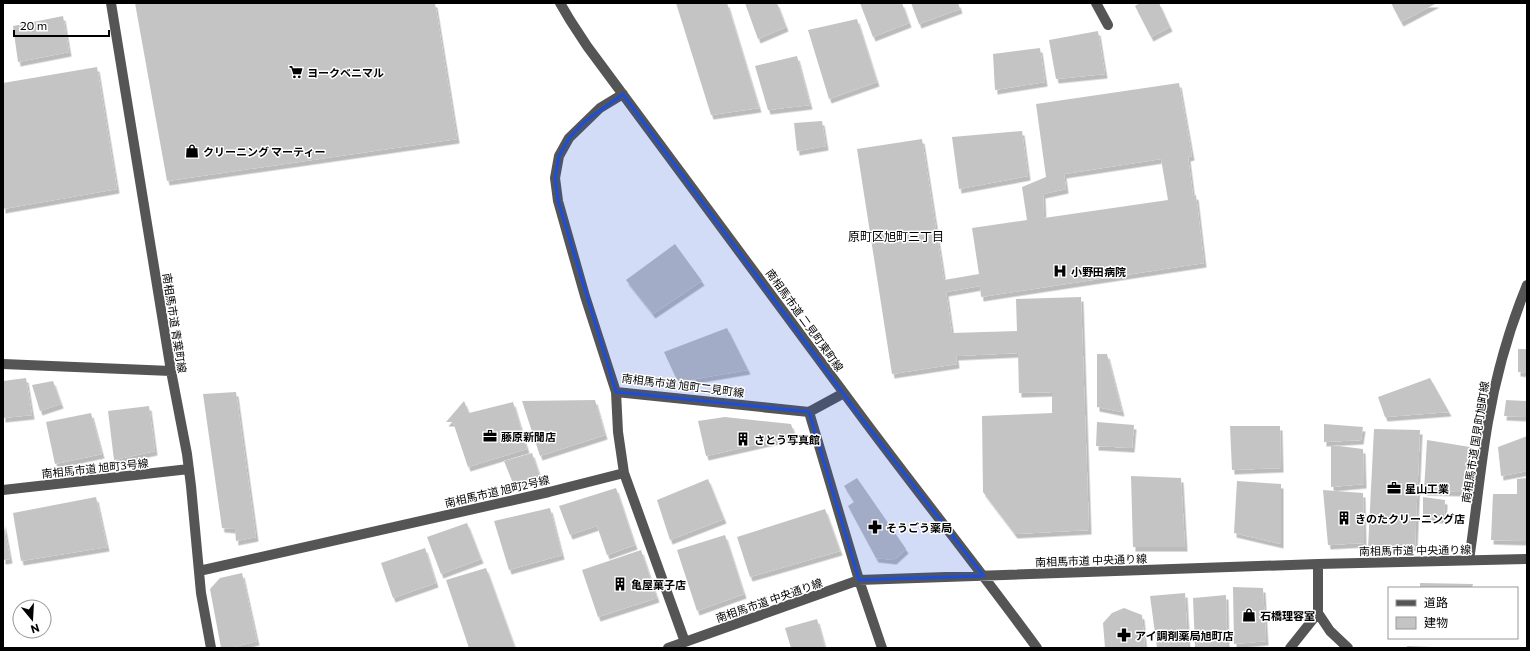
<svg xmlns="http://www.w3.org/2000/svg" width="1530" height="651" font-family="Commissioner,'Noto Sans JP',sans-serif">
  <style>
    .building { fill: #c4c4c4; fill-rule: evenodd; filter: url(#shadow) }
    .lines { fill: none; stroke-linecap: round; stroke-linejoin: round }
    .minor { stroke: #555; stroke-width: 10 }
    .marked { fill: #1d4ed8; fill-opacity: 0.2; stroke: #1d4ed8; stroke-width: 3; stroke-linejoin: round }
    .labels { text-anchor: middle; dominant-baseline: central; stroke-width: 3; stroke-linejoin: round; paint-order: stroke }
    .poi-label { font-size: 11px; font-weight: bold; fill: #000; stroke: #fff; text-anchor: start }
    .street-label { font-size: 11px; fill: #000; stroke: #fff }
    .neighbourhood-label { font-size: 12px; fill: #000; stroke: #fff }
  </style>
  <defs>
    <filter id="shadow"><feDropShadow dx="2.5" dy="4.5" stdDeviation="0" flood-color="#0004"/></filter>
  </defs>
  <rect width="100%" height="100%" fill="#fff"/>
  <!-- building -->
  <path class="building" d="M135 3H435L457 139 167 181Z
    M676 3H727L759 108 711 115Z
    M745 3H777L786 27 758 39Z
    M860 3H902L909 23 873 37Z
    M911 3H958L960 9 919 24Z
    M1140 3H1159L1170 27 1151 37 1135 6Z
    M1391 3H1437L1401 22Z
    M63 16 69 52 18 62 13 26Z
    M857 19 877 82 829 99 808 30Z
    M1098 31 1105 74 1056 79 1049 40Z
    M1040 48 1045 82 995 90 993 54Z
    M797 56 810 105 768 110 755 66Z
    M97 67 117 189 3 209V83Z
    M1179 83 1192 156 1188 157 1193 196 1196 195 1204 263 981 297 980 286 946 292 952 333 1017 331 1016 299 1081 297 1089 530 1015 534 983 492 982 416 1052 413V392L1019 393 1018 353 956 356 957 364 892 374 857 149 922 139 944 280 979 274 972 228 1027 220 1022 187 1046 177 1036 104ZM1161 159 1168 200 1044 218 1043 194 1066 189 1064 174Z
    M822 121 826 146 797 151 794 123Z
    M1022 131 1028 176 959 189 952 137Z
    M675 244 702 281 653 314 626 280Z
    M727 328 748 370 678 382 664 352Z
    M1518 349H1527V373L1518 372Z
    M1097 354H1107L1122 412 1097 407Z
    M26 378 32 415 3 418V381Z
    M1430 378 1449 412 1385 417 1378 397Z
    M53 381 61 404 40 411 32 385Z
    M236 392 256 537 236 541 235 529 222 528 203 394Z
    M595 400 605 435 540 456 522 401Z
    M1506 400 1527 401V417L1504 416Z
    M464 401 469 413 513 402 527 449 468 467 453 422H446Z
    M149 406 155 451 114 460 108 411Z
    M91 413 102 454 55 464 46 422Z
    M725 417 791 424 795 436 706 456 698 421Z
    M1097 422 1134 425 1132 448 1096 446Z
    M1324 424 1363 427 1361 440 1324 442Z
    M1230 426H1280L1281 468 1232 470Z
    M1374 429 1420 430 1415 546 1368 548Z
    M1527 436V471L1501 476 1498 447Z
    M1427 440 1470 447 1463 492 1424 491Z
    M1331 445 1363 449 1364 484 1331 487Z
    M532 453 540 477 515 488 504 461Z
    M1131 476 1181 478 1185 547H1133Z
    M857 478 906 549 894 560 876 558 848 506 854 502 844 486Z
    M1527 478V541L1491 540 1493 494H1517V479Z
    M708 479 724 519 670 540 657 500Z
    M1237 481 1281 484V544L1234 533Z
    M616 488 635 545 607 555 597 526 570 535 559 506Z
    M1323 490 1363 493 1364 543 1328 545Z
    M96 497 107 547 21 561 13 513Z
    M1423 497 1445 500 1444 519 1423 518Z
    M550 508 562 555 509 570 494 521Z
    M825 509 840 551 750 577 737 537Z
    M3 521 10 559 3 560Z
    M467 523 481 559 441 574 427 537Z
    M725 535 744 594 697 611 677 550Z
    M425 548 436 583 393 598 381 563Z
    M641 550 657 598 598 617 582 570Z
    M486 568 515 648H469L446 580Z
    M242 573 257 641 230 648H221L210 589 220 578Z
    M1420 583 1473 584 1472 588H1420Z
    M1233 587 1263 588 1266 641 1234 644Z
    M1185 593 1188 648H1157L1150 596Z
    M1226 595 1227 648H1195L1193 598Z
    M1124 608 1142 615 1145 648H1105L1103 623 1112 613Z
    M817 619 825 648H791L785 628Z
    M1407 646 1433 647V648H1407Z"/>
  <g class="lines">
    <!-- minor -->
    <path class="minor" d="M111 3 171 371 187 454 191 486 201 593 211 648
      M560 3 570 20 587 46C679 169 769 293 861 416 919 494 980 570 1037 648
      M1096 3 1108 25
      M623 94 600 108 569 138 559 156 555 178 558 201 585 296 616 392 809 412 859 580 882 648
      M3 364 171 371
      M616 392 618 432 624 473
      M809 412 844 393
      M3 490 189 469
      M1469 560C1476 514 1480 468 1488 422 1496 375 1509 329 1527 285
      M199 571 549 492 624 473 685 642
      M1318 613 1330 631 1348 648
      M668 648 859 580 1318 564 1527 559
      M1290 648 1318 613V564"/>
  </g>
  <!-- marked area -->
  <path class="marked" d="M623 94 860 416 984 576 859 580 809 412 616 392 558 201 555 178 559 156 569 138 584 122Z"/>
  <!-- icons -->
  <defs>
    <g id="supermarket-bare" transform="scale(1.08)"><path d="M-6-5.5h2.5l.6 2H6L4.5 2H-2.5L-4.4-4H-6ZM-1.5 3.2a1.3 1.3 0 1 0 .1 0ZM3 3.2a1.3 1.3 0 1 0 .1 0Z" fill="#000" stroke="#fff" stroke-width="2.5" paint-order="stroke"/></g>
    <g id="shop-bare" transform="scale(1.08)"><path d="M-5-2.5h2.3a2.7 3.5 0 0 1 5.4 0H5L5.5 6h-11ZM-1.5-2.5h3a1.5 2.3 0 0 0-3 0Z" fill="#000" stroke="#fff" stroke-width="2.5" paint-order="stroke"/></g>
    <g id="hospital-bare" transform="scale(1.08)"><path d="M-5-5h3v3.5h4V-5h3V5h-3V1.5h-4V5h-3Z" fill="#000" stroke="#fff" stroke-width="2.5" paint-order="stroke"/></g>
    <g id="office-bare" transform="scale(1.08)"><path d="M-6-3h4V-5.5h4V-3h4V5H-6ZM-1-4.5V-3h2v-1.5ZM-6 0V1H6V0Z" fill="#000" stroke="#fff" stroke-width="2.5" paint-order="stroke"/></g>
    <g id="building-bare" transform="scale(1.08)"><path d="M-4-6H4V6H1V3H-1V6H-4ZM-2.5-4.3h1.7v1.8h-1.7ZM.8-4.3h1.7v1.8H.8ZM-2.5-1h1.7V.8h-1.7ZM.8-1h1.7V.8H.8Z" fill="#000" stroke="#fff" stroke-width="2.5" paint-order="stroke"/></g>
    <g id="pharmacy-bare" transform="scale(1.08)"><path d="M-2-6h4v4h4v4h-4v4h-4v-4h-4v-4h4Z" fill="#000" stroke="#fff" stroke-width="2.5" paint-order="stroke"/></g>
  </defs>
  <g fill-rule="evenodd">
    <use href="#supermarket-bare" x="296" y="72"/>
    <use href="#shop-bare" x="192" y="151"/>
    <use href="#hospital-bare" x="1060" y="271"/>
    <use href="#office-bare" x="490" y="436"/>
    <use href="#building-bare" x="743" y="439"/>
    <use href="#office-bare" x="1394" y="488"/>
    <use href="#building-bare" x="1344" y="518"/>
    <use href="#pharmacy-bare" x="875" y="527"/>
    <use href="#building-bare" x="620" y="584"/>
    <use href="#shop-bare" x="1249" y="615"/>
    <use href="#pharmacy-bare" x="1124" y="635"/>
  </g>
  <g class="labels">
    <!-- poi labels -->
    <g class="poi-label">
      <text x="307" y="72">ヨークベニマル</text>
      <text x="203" y="151">クリーニング マーティー</text>
      <text x="1071" y="271">小野田病院</text>
      <text x="501" y="436">藤原新聞店</text>
      <text x="754" y="439">さとう写真館</text>
      <text x="1405" y="488">星山工業</text>
      <text x="1355" y="518">きのたクリーニング店</text>
      <text x="886" y="527">そうごう薬局</text>
      <text x="631" y="584">亀屋菓子店</text>
      <text x="1260" y="615">石橋理容室</text>
      <text x="1135" y="635">アイ調剤薬局旭町店</text>
    </g>
    <!-- street labels -->
    <g class="street-label">
      <text transform="translate(805 320) rotate(54)">南相馬市道 二見町東町線</text>
      <text transform="translate(175 323) rotate(81)">南相馬市道 青葉町線</text>
      <text transform="translate(683 385) rotate(7)">南相馬市道 旭町二見町線</text>
      <text transform="translate(1475 442) rotate(-81)">南相馬市道 国見町旭町線</text>
      <text transform="translate(95 468) rotate(-6)">南相馬市道 旭町3号線</text>
      <text transform="translate(497 491) rotate(-13)">南相馬市道 旭町2号線</text>
      <text transform="translate(1415 550) rotate(-1)">南相馬市道 中央通り線</text>
      <text transform="translate(1091 560) rotate(-2)">南相馬市道 中央通り線</text>
      <text transform="translate(769 600) rotate(-19)">南相馬市道 中央通り線</text>
    </g>
    <!-- neighbourhood labels -->
    <g class="neighbourhood-label">
      <text x="896" y="236">原町区旭町三丁目</text>
    </g>
  </g>
  <!-- border -->
  <rect width="1530" height="651" fill="none" stroke="#000000" stroke-width="8"/>
  <!-- legend -->
  <rect x="1388" y="587" width="130" height="52" fill="#ffffff" stroke="#999999"/>
  <rect x="1396" y="600" width="20" height="6" fill="#555555" stroke="#999999"/>
  <text x="1424" y="607" font-size="12" fill="#000000">道路</text>
  <rect x="1396" y="617" width="20" height="12" fill="#c4c4c4" stroke="#999999"/>
  <text x="1424" y="627" font-size="12" fill="#000000">建物</text>
  <!-- north arrow -->
  <g transform="translate(32 619) rotate(162)"><circle r="19" fill="#ffffff" stroke="#999999"/>
  <path d="M0-3L7 15L0 10L-7 15Z" fill="#000000"/>
  <text y="-6" font-size="11" font-weight="bold" text-anchor="middle" fill="#000000">N</text>
  </g>
  <!-- scale -->
  <path d="M14 30v6h95v-6" fill="none" stroke="#000000" stroke-width="2"/>
  <text x="20" y="30" font-size="12" fill="#000000" stroke="#ffffff" stroke-width="3" paint-order="stroke">20 m</text>
</svg>
